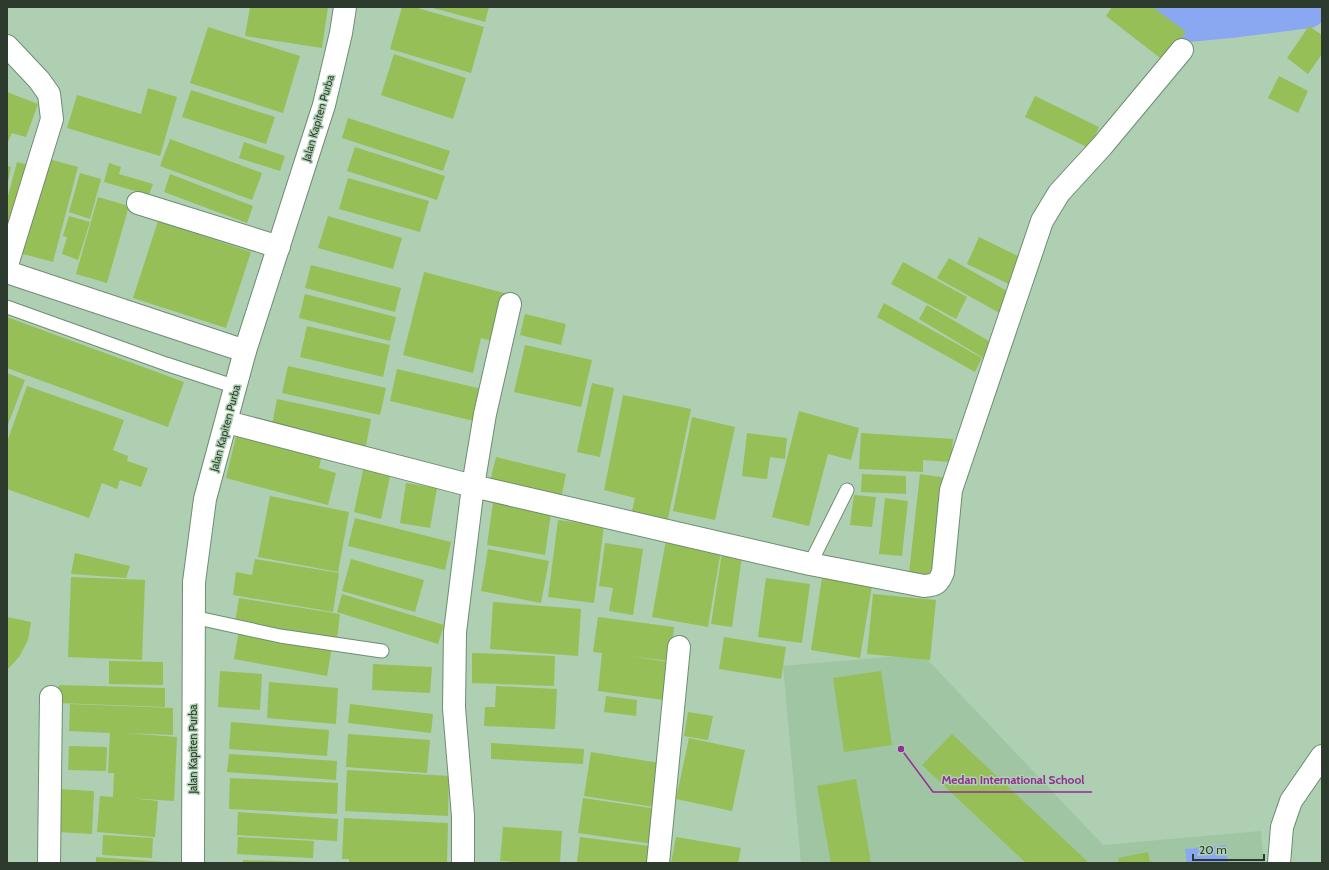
<svg xmlns="http://www.w3.org/2000/svg" width="1329" height="870" font-family="Cabin,sans-serif">
  <style>
    .built { fill: #9fc5a3 }
    .water { fill: #8aa7f2 }
    .lines { fill: none; stroke-linecap: round; stroke-linejoin: round }
    .river { stroke: #8aa7f2; stroke-width: 43 }
    .building { fill: #96bf57 }
    .lane-casing { stroke: #6e8d71; stroke-width: 15 }
    .street-casing { stroke: #6e8d71; stroke-width: 24 }
    .secondary-casing { stroke: #6e8d71; stroke-width: 24 }
    .lane { stroke: #fff; stroke-width: 13 }
    .street { stroke: #fff; stroke-width: 22 }
    .secondary { stroke: #fff; stroke-width: 22 }
    .labels { text-anchor: middle; dominant-baseline: central; stroke-width: 3; stroke-linejoin: round; paint-order: stroke }
    .street-label { font-size: 11px; fill: #2d3b2f; stroke: #aecfb1 }
    .leader { fill: none; stroke: #922e94; stroke-width: 1.5 }
    .callout-dot { fill: #922e94; stroke: #aecfb1; stroke-width: 1.5 }
    .callout-label { font-size: 12px; text-anchor: middle; font-weight: bold; fill: #922e94; stroke: #aecfb1; stroke-width: 3; stroke-linejoin: round; paint-order: stroke }
  </style>
  <rect width="100%" height="100%" fill="#aecfb1"/>
  <!-- built -->
  <path class="built" d="M922 654 1103 845 1261 831 1264 863H801L783 666Z"/>
  <!-- water -->
  <path class="water" d="M1226 845 1228 863H1187L1185 849Z"/>
  <g class="lines">
    <!-- river -->
    <path class="river" d="M1173 7 1181 21 1235 16 1306 7"/>
  </g>
  <!-- building -->
  <path class="building" d="M250 7H328L322 48 245 36Z
    M402 7H414L484 27 471 73 390 49Z
    M429 7H489L485 22Z
    M1112 7H1153L1186 32 1164 61 1106 16Z
    M1309 26 1322 35V54L1308 74 1287 58Z
    M208 27 300 56 283 113 190 83Z
    M394 54 466 78 453 119 381 95Z
    M1279 76 1308 91 1298 113 1268 98Z
    M148 88 177 97 160 156 67 128 77 95 141 114Z
    M191 90 275 117 266 144 182 117Z
    M7 92 38 104 26 137 12 133 7 144Z
    M1035 96 1099 127 1089 148 1025 117Z
    M348 118 450 151 443 171 342 138Z
    M170 139 262 173 252 200 160 166Z
    M244 142 285 156 280 171 239 158Z
    M355 147 445 176 437 200 347 171Z
    M45 158 78 167 53 262 19 253Z
    M17 162 32 166 17 222 7 219V200Z
    M109 163 121 167 119 174 153 184 149 195 104 182Z
    M7 166 11 167 8 182H7Z
    M80 173 101 179 90 219 69 212Z
    M170 174 253 206 247 223 164 192Z
    M348 178 429 201 420 232 339 209Z
    M98 197 129 206 107 283 76 274Z
    M69 216 90 222 78 260 62 254 67 237 63 236Z
    M328 216 402 238 393 269 318 248Z
    M158 221 251 252 226 328 133 298Z
    M979 237 1024 259 1011 285 967 264Z
    M949 258 1014 295 1003 315 937 278Z
    M903 262 967 297 956 319 891 284Z
    M311 265 401 288 395 312 305 288Z
    M424 272 508 294 496 342 481 338 473 373 403 355Z
    M305 294 396 317 390 341 299 318Z
    M884 303 982 358 975 372 877 317Z
    M927 305 994 344 985 359 919 319Z
    M525 314 566 324 561 345 520 335Z
    M7 317 184 382 168 427 7 368Z
    M307 326 390 345 383 377 300 357Z
    M525 345 592 360 581 407 514 392Z
    M288 366 386 388 380 415 282 393Z
    M397 369 482 389 474 421 390 401Z
    M7 373 25 380 7 427Z
    M592 383 614 388 600 457 577 452Z
    M27 386 124 420 113 450 128 456 127 461 148 468 141 487 120 480 117 489 102 483 89 518 7 489V442Z
    M623 395 691 409 667 523 631 515 635 498 604 490Z
    M277 399 371 419 366 446 272 425Z
    M799 411 859 428 851 460 828 454 809 526 772 517Z
    M692 417 735 427 715 520 673 511Z
    M238 428 323 451 319 468 336 473 328 505 226 478Z
    M747 433 787 438 785 459 770 457 767 479 742 476Z
    M861 433 953 439 951 462 923 460V472L859 469Z
    M496 457 566 474 561 499 490 482Z
    M364 466 391 472 381 519 354 512Z
    M862 474 906 476V494L861 492Z
    M920 474 946 478 935 576 909 573Z
    M406 483 437 488 430 528 400 523Z
    M854 495 876 497 872 527 850 525Z
    M270 496 349 512 338 572 258 557Z
    M885 498 908 501 902 556 879 554Z
    M493 503 551 513 545 555 487 545Z
    M355 518 451 542 445 570 348 546Z
    M558 520 604 526 594 603 548 597Z
    M666 540 721 550 708 627 652 617Z
    M605 543 643 549 633 615 609 611 613 588 599 586Z
    M488 549 549 561 541 603 481 591Z
    M75 553 130 566 126 578 71 574Z
    M722 553 742 556 732 627 711 624Z
    M255 559 339 573 333 612 233 595 236 572 252 575Z
    M351 559 424 580 415 612 342 591Z
    M71 577 145 580 142 660 68 657Z
    M766 578 810 584 802 643 758 637Z
    M822 578 872 586 860 658 811 650Z
    M342 594 444 625 438 644 337 612Z
    M873 594 936 600 930 660 867 654Z
    M239 598 340 614 337 639 235 623Z
    M493 602 581 609 578 656 490 649Z
    M7 617 31 622 28 640 19 657 7 670Z
    M598 617 674 627 670 661 629 656 669 662 664 700 598 691 602 653 593 652Z
    M239 630 332 647 327 676 234 659Z
    M724 637 786 647 781 679 719 669Z
    M472 653 555 656 554 686 472 683Z
    M109 661 163 662V685L109 684Z
    M373 664 432 667 430 693 372 690Z
    M220 671 262 674 260 710 218 707Z
    M881 671 892 745 844 752 833 678Z
    M269 682 338 688 336 724 267 718Z
    M59 685 165 688V707L58 703Z
    M496 686 557 689 555 729 484 726 485 707H495Z
    M606 696 637 700 636 716 604 712Z
    M70 704 173 708V735L125 733 177 737 174 801 130 798 158 801 155 837 97 832 100 796 113 797 114 773H108L110 733 69 731Z
    M350 704 433 714 431 733 348 723Z
    M688 712 713 716 708 740 684 736Z
    M231 722 329 730 327 756 229 749Z
    M348 734 430 740 427 773 346 767Z
    M952 734 1089 863H1026L922 765Z
    M689 738 745 750 732 811 676 799Z
    M491 743 584 749 583 764 491 759Z
    M69 746 107 747 106 771 68 770Z
    M591 752 660 763 654 807 584 796Z
    M229 754 337 761 336 780 227 772Z
    M347 770 449 776 448 816 345 811Z
    M230 778 338 783 337 814 229 809Z
    M856 779 871 863H831L817 786Z
    M59 789 94 791 92 834 57 832Z
    M583 798 658 809 653 844 578 833Z
    M238 812 338 819 337 841 237 835Z
    M344 818 448 823 447 863H349V859H342Z
    M503 827 562 831 560 863H533L500 861Z
    M103 835 153 838 152 858 102 855Z
    M238 837 314 841 313 858 237 854Z
    M580 837 657 847 654 863H577Z
    M676 837 741 848 738 863H671Z
    M1148 852 1150 863H1119L1118 858Z
    M96 857 164 862V863H96Z
    M243 860 312 862V863H243Z"/>
  <g class="lines">
    <!-- lane casing -->
    <g class="lane-casing">
      <path id="lane" d="M7 307 166 364 236 387
        M810 564 847 490
        M193 617 280 636 382 651"/>
    </g>
    <!-- street casing -->
    <g class="street-casing">
      <path id="street" d="M7 46 39 80 49 94 52 119 7 265
        M138 203 279 247
        M7 272 245 351
        M227 422 473 486 810 564 924 586C936 585 939 583 943 572L951 490 1042 221 1059 193 1102 146 1182 50
        M49 863 51 697
        M463 863V816L454 708 455 632 473 486 485 414 510 304
        M658 863 679 647
        M1279 863 1282 827 1291 801 1322 756"/>
    </g>
    <!-- secondary casing -->
    <g class="secondary-casing">
      <path id="secondary" d="M193 863 194 582 205 499 245 351 324 105 341 33 345 7"/>
    </g>
    <!-- lane -->
    <use href="#lane" class="lane"/>
    <!-- street -->
    <use href="#street" class="street"/>
    <!-- secondary -->
    <use href="#secondary" class="secondary"/>
  </g>
  <g class="labels">
    <!-- street labels -->
    <g class="street-label">
      <text transform="translate(318 118) rotate(-74)">Jalan Kapiten Purba</text>
      <text transform="translate(225 428) rotate(-75)">Jalan Kapiten Purba</text>
      <text transform="translate(193 749) rotate(-90)">Jalan Kapiten Purba</text>
    </g>
  </g>
  <!-- callouts -->
  <path class="leader" d="M901 749L933 792H1092"/>
  <circle class="callout-dot" cx="901" cy="749" r="4"/>
  <g class="callout-label">
    <text x="1013" y="784">Medan International School</text>
  </g>
  <!-- border -->
  <rect width="1329" height="870" fill="none" stroke="#2d3b2f" stroke-width="16"/>
  <!-- scale -->
  <path d="M1193 854v6h71v-6" fill="none" stroke="#2d3b2f" stroke-width="2"/>
  <text x="1199" y="854" font-size="12" fill="#2d3b2f" stroke="#aecfb1" stroke-width="3" paint-order="stroke">20 m</text>
</svg>
